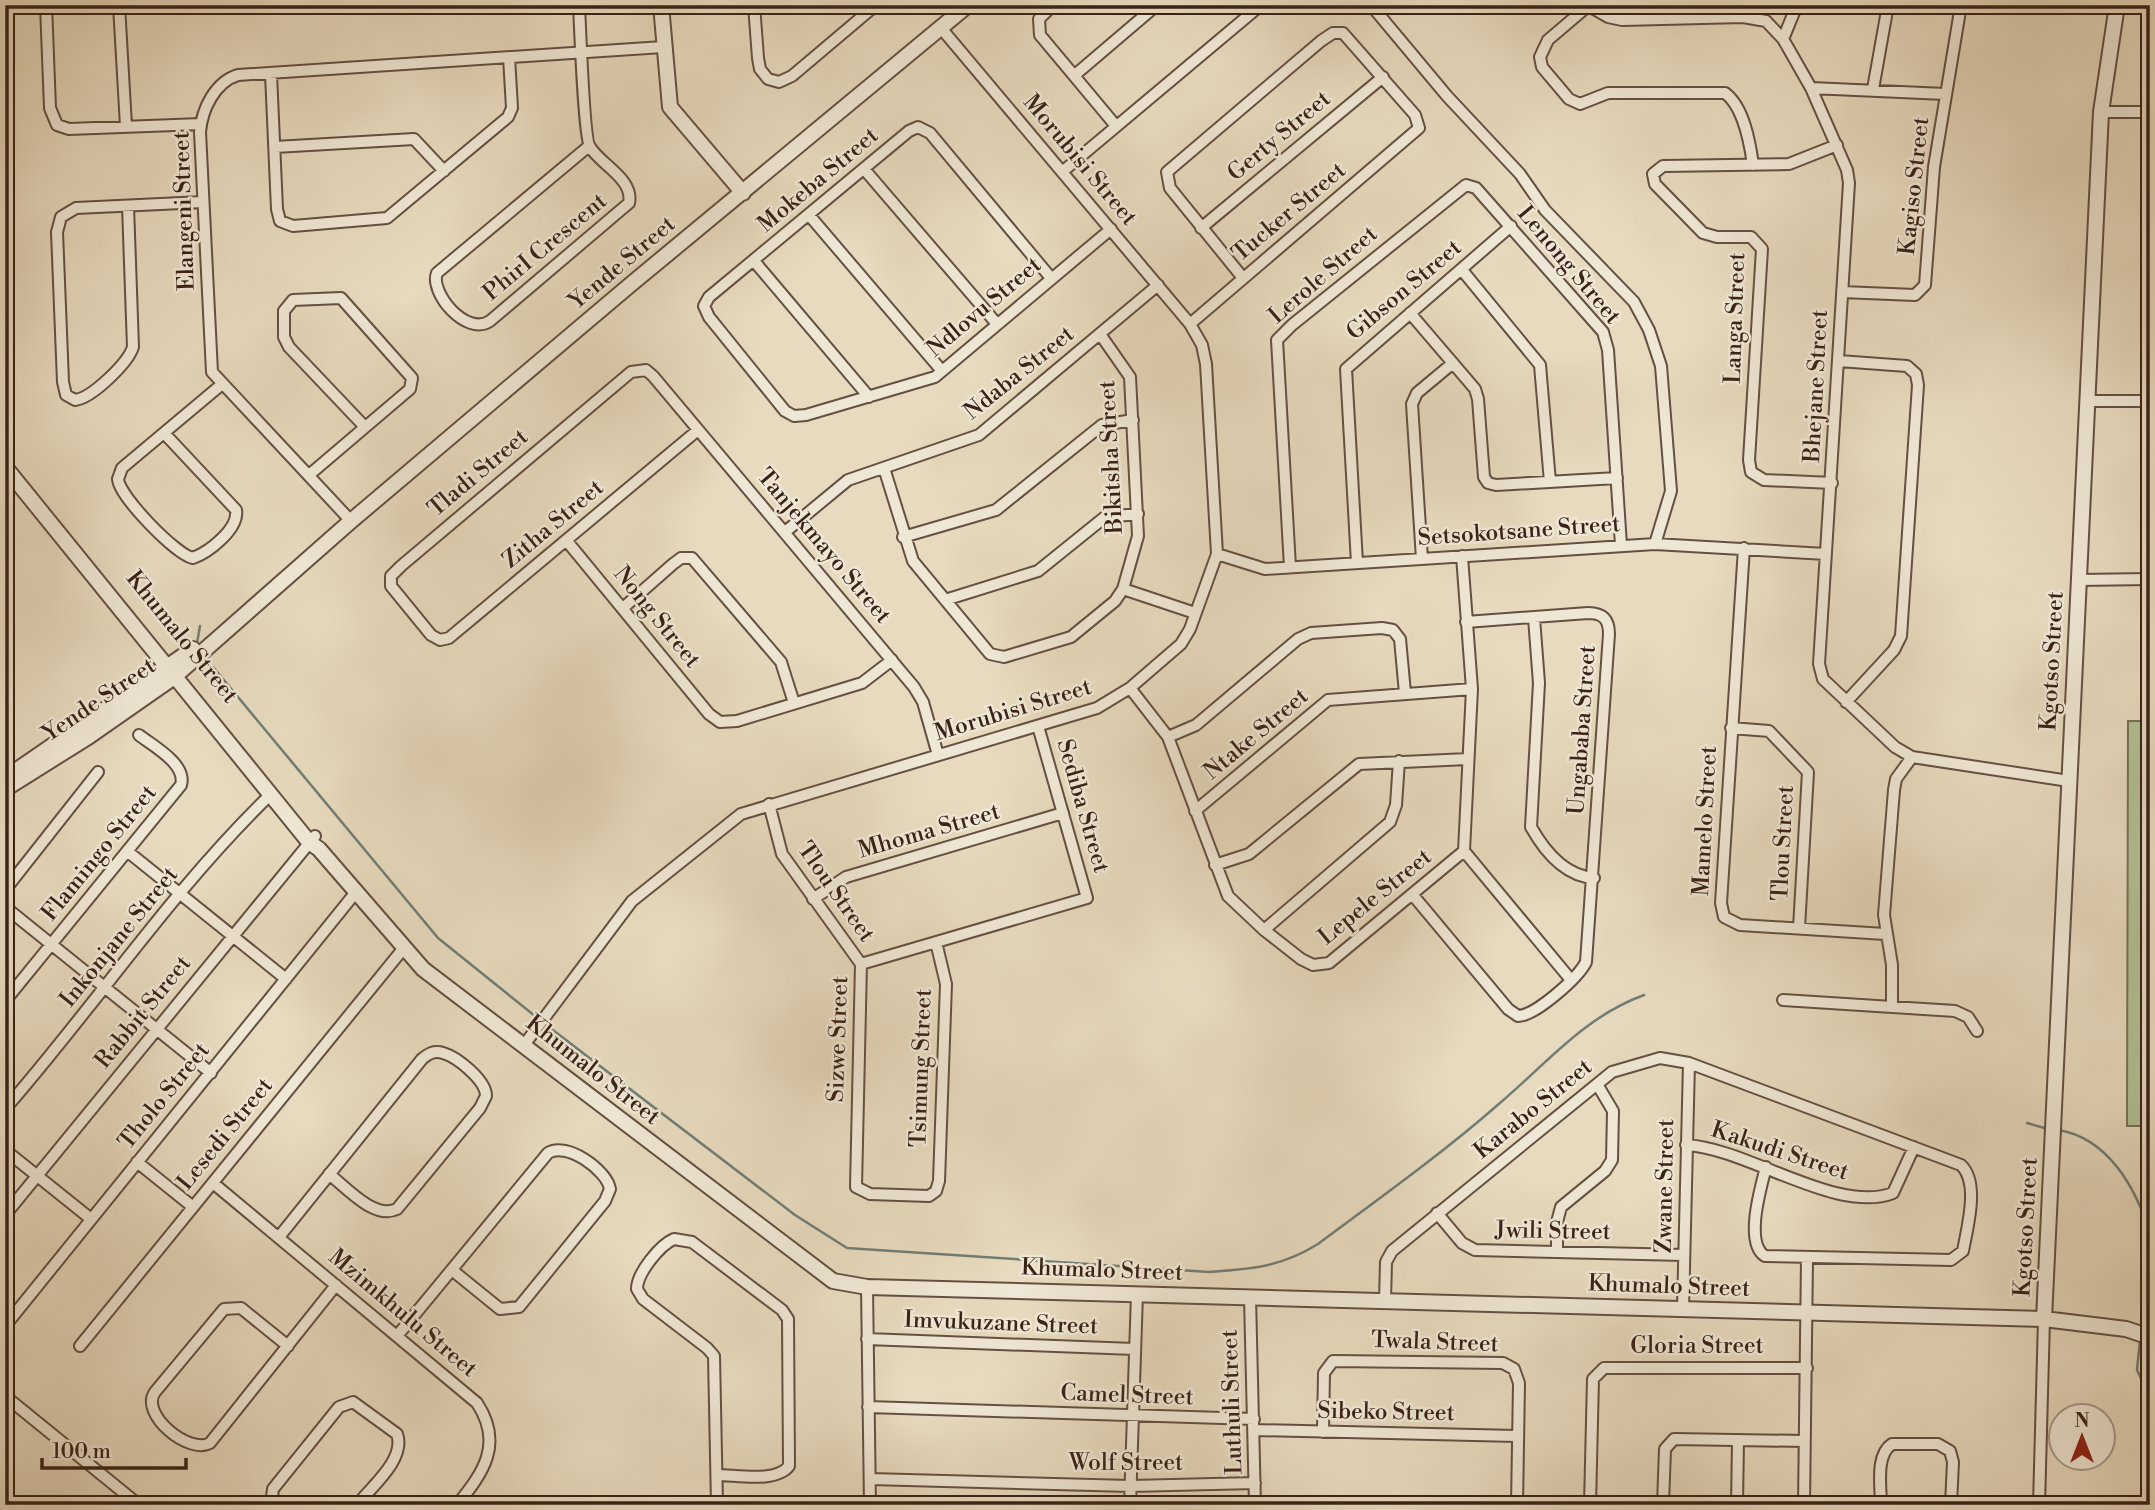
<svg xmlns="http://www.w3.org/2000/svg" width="2155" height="1510" font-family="'Libre Bodoni',serif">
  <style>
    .green { fill: #b2c094; stroke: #767156; stroke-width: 2 }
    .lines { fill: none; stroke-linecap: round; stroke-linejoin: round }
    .stream { stroke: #717d75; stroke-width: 2.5 }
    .minor-casing { stroke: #645042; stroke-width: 14 }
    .tertiary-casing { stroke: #645042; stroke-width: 18 }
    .minor { stroke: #efe7d5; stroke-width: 10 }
    .tertiary { stroke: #efe7d5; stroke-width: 14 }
    .labels { text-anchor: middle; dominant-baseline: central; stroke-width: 5; stroke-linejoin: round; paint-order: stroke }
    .street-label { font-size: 23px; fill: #392218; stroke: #efe7d5 }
  </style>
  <rect width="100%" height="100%" fill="#e7dabe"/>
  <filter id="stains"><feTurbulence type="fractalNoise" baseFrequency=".00286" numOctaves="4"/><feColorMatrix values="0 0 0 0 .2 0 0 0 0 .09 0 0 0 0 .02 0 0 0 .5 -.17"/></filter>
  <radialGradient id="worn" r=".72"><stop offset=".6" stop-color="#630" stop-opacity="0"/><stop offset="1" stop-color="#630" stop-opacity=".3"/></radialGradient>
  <!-- green -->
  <path class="green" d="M2128 721H2150V1126H2127Z"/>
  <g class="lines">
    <!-- stream -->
    <path class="stream" d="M197 643 200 626
      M213 667 438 938 540 1020
      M545 1024 795 1215 847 1248 1209 1272C1252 1269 1281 1267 1318 1244 1380 1198 1443 1153 1500 1103 1547 1063 1584 1017 1644 995
      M2027 1123 2048 1129
      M2058 1130C2109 1138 2136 1189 2150 1233
      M2141 1329 2150 1285
      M2140 1339 2137 1370 2150 1398"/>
    <!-- minor casing -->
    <g class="minor-casing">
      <path id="minor" d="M46 5 50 108 57 125 69 129 201 124
        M119 5 126 126
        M579 5C580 25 584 139 590 147 601 165 634 179 629 203L490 321C466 337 429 292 437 273L589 146
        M754 5 758 58 760 69 768 79 779 82 792 76 876 5
        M1053 5 1039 19 1040 35 1116 126
        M1371 5 1447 96 1520 174 1545 210 1634 302 1649 330 1661 366 1671 491 1655 544
        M1587 5 1608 17 1622 20 1743 17 1766 21 1783 39 1811 88 1847 170 1849 183 1819 664 1823 679 1895 747 1912 757 2069 781
        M1588 6 1548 40 1540 57 1542 67 1569 99 1580 104 1608 93H1725C1744 107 1750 143 1753 165
        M1783 39 1797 5
        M271 74 277 209 280 221 293 226 387 218 508 117 512 108 509 57
        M1076 74 1157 5
        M1811 88 1945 94
        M1873 89 1888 5
        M2101 112H2150
        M275 147 414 139 444 171
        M864 169 997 324
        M1062 172 1261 5
        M128 206 133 347C128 363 92 398 75 400L66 395 63 382 57 232 61 217 76 208 203 202
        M809 215 942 371
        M1201 228 1383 77
        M754 261 869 397
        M1462 270 1540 365 1550 482
        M1051 278 930 133 918 127 909 131 709 297 704 306 709 317 785 411 794 416 806 415 935 377 1111 229
        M1842 292 1915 295 1925 285 1934 167 1961 5
        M1410 313 1475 389 1478 399 1484 477 1488 483 1496 485 1617 478
        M1190 324 1419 128 1415 115 1343 33H1333L1321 41 1167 172 1170 188 1243 278
        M1839 361 1907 366 1916 374 1918 385 1901 636 1894 650 1846 702
        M2087 401H2150
        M698 430 449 638 440 640 431 635 391 586V576L401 566 631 372 646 370 653 376 914 687 923 702 938 755
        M164 433 236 510C239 529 209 552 193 558 176 555 119 496 118 479L122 468 221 385
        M884 468 913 561 990 654 1004 657 1071 637 1115 601 1123 589 1138 536 1130 377 1100 334
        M309 475 410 389 412 378 341 298 293 300 284 311V337L289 347 364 426
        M1832 483 1764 480 1751 472 1749 460 1762 249 1751 237H1717L1703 233 1655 184 1653 174 1663 166 1789 164 1837 145
        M351 521 212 372 200 132C202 109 215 82 238 75L663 47
        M785 532 848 480 979 435 1158 285
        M903 537 996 510 1102 425 1133 420
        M566 540 709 714 720 722 737 721 862 683 892 660
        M1744 548 1721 903 1724 917 1740 925 1885 934
        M1217 554 1265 569 1655 544 1826 554
        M1422 559 1412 404 1417 393 1453 363
        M1357 563 1346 369 1511 226
        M1290 567 1277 340 1292 325 1466 185 1476 188 1603 332 1608 350 1621 545
        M2078 580 2150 579
        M1123 589 1195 613
        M945 600 1038 571 1105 517 1138 514
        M623 608 673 564 681 558H692L781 662 794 703
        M1534 618 1539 683 1531 827C1545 852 1565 876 1594 878
        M1130 688 1168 737 1228 896 1264 930 1301 959 1313 965 1329 963 1464 851 1472 689 1462 556
        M1731 728 1769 731 1808 772 1799 928
        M1168 737 1196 725 1298 639 1311 633 1382 628 1393 630 1400 639 1405 693
        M769 804 782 854 861 964
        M1195 811 1328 700 1472 689
        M127 851 286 979
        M1464 851 1571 980
        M1215 865 1249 854 1359 764 1468 759
        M5 890 98 772
        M1412 894 1508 1009 1518 1016C1535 1016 1578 978 1586 962L1609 634C1609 619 1603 613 1588 613L1466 622
        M813 899 846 877 1063 813
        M5 907 211 1073
        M1264 930 1390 822 1396 805 1399 761
        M861 964 856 1187 870 1194 929 1196 936 1191 939 1181 946 984 936 942
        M861 964 1087 898 1038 726
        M1783 1000 1955 1011 1968 1017 1977 1031
        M5 1001 181 785C187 764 153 746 139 735
        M1892 1007V965L1884 915 1894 790 1896 779 1912 757
        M524 1045 632 901 741 814 1097 708 1130 688 1181 644 1190 629 1217 554 1206 364 1202 345 1190 324 941 28
        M5 1109C95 1006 172 890 270 795
        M1686 1145C1747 1148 1837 1215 1893 1193L1914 1147
        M5 1150 91 1219
        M137 1162 193 1207
        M213 1183 477 1403C504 1444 483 1473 457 1505
        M1437 1213 1462 1243 1475 1250 1684 1255
        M5 1215 315 836
        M279 1237 422 1059C428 1054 434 1050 443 1053 457 1057 486 1080 486 1096L480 1108 397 1209C374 1220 346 1187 329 1174
        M1557 1252V1222L1561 1207 1605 1171 1612 1160 1613 1111 1597 1084
        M867 1287 870 1505
        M1250 1297 1255 1505
        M1385 1301 1386 1262 1392 1251 1612 1072 1660 1058 1689 1063 1961 1165C1980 1183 1967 1228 1963 1251L1951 1260 1765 1256C1744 1243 1761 1187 1766 1167
        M1683 1309 1689 1063
        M5 1326 356 892
        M397 1336 548 1153C566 1141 607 1170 610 1189L605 1201 519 1307 500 1309 452 1270
        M867 1339 1134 1349
        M80 1346 403 949
        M288 1346 241 1308 224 1309 155 1392C139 1414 189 1455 210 1443L336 1285
        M5 1396 139 1505
        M868 1407 1254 1419
        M1255 1430 1517 1436
        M1323 1432 1324 1373 1333 1361 1503 1363 1514 1369 1519 1383 1517 1505
        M717 1475C737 1475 776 1483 789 1466L788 1319 782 1310 692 1242 674 1239C660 1245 637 1273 637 1289L643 1299 707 1348 714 1356 717 1505
        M870 1479 1131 1486 1255 1483
        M1255 1502 1373 1505
        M271 1505 273 1489 339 1407 353 1402 397 1434C406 1459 372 1486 357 1505
        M1130 1505 1137 1294
        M1590 1505 1593 1379 1604 1368H1807
        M1663 1505 1665 1449 1674 1439 1804 1441
        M1737 1505 1738 1440
        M1804 1505 1807 1258
        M1881 1505C1881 1487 1875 1455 1892 1444H1938L1950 1451 1953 1462 1951 1505
        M2039 1505 2044 1319"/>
    </g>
    <!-- tertiary casing -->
    <g class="tertiary-casing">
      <path id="tertiary" d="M661 5 670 107 743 193
        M5 467 309 842 319 849 423 969 833 1281 867 1287 2044 1319 2126 1329 2150 1337
        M11 774 193 649
        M5 789 88 737 174 677 351 521 630 285 968 5
        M2044 1319 2101 112 2117 5"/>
    </g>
    <!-- minor -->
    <use href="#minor" class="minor"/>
    <!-- tertiary -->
    <use href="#tertiary" class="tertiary"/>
  </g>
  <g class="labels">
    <!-- street labels -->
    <g class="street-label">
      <text transform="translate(1279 136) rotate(-40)">Gerty Street</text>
      <text transform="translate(1080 160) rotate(50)">Morubisi Street</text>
      <text transform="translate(818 180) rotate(-40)">Mokeba Street</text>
      <text transform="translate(1914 186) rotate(-84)">Kagiso Street</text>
      <text transform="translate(184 211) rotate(-92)">Elangeni Street</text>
      <text transform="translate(1289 212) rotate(-40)">Tucker Street</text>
      <text transform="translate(545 247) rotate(-40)">PhirI Crescent</text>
      <text transform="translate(622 263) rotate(-40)">Yende Street</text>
      <text transform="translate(1569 265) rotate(50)">Lenong Street</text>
      <text transform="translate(1323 275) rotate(-41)">Lerole Street</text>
      <text transform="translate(1404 290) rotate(-40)">Gibson Street</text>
      <text transform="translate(984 307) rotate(-40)">Ndlovu Street</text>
      <text transform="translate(1735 318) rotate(-88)">Langa Street</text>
      <text transform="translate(1019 373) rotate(-39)">Ndaba Street</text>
      <text transform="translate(1816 386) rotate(-87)">Bhejane Street</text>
      <text transform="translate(1111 457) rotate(-93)">Bikitsha Street</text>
      <text transform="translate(478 473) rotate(-40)">Tladi Street</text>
      <text transform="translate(553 524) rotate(-40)">Zitha Street</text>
      <text transform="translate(1519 531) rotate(-4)">Setsokotsane Street</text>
      <text transform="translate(824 546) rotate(50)">Tanjekmayo Street</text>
      <text transform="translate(657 617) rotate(51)">Nong Street</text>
      <text transform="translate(182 637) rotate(51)">Khumalo Street</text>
      <text transform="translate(2052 661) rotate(-87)">Kgotso Street</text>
      <text transform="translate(99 700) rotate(-34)">Yende Street</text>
      <text transform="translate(1013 710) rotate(-17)">Morubisi Street</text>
      <text transform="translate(1582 730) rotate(-86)">Ungababa Street</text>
      <text transform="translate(1256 734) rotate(-40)">Ntake Street</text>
      <text transform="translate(1083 806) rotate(74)">Sediba Street</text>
      <text transform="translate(1705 821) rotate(-87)">Mamelo Street</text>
      <text transform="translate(929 831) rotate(-16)">Mhoma Street</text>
      <text transform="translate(1783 843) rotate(-87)">Tlou Street</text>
      <text transform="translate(99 853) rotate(-51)">Flamingo Street</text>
      <text transform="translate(836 892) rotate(55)">Tlou Street</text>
      <text transform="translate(1375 897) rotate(-39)">Lepele Street</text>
      <text transform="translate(119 937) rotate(-51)">Inkonjane Street</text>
      <text transform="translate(143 1012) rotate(-51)">Rabbit Street</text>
      <text transform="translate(838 1039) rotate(-88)">Sizwe Street</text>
      <text transform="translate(921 1068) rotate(-88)">Tsimung Street</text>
      <text transform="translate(593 1070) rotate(38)">Khumalo Street</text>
      <text transform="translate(164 1096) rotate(-51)">Tholo Street</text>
      <text transform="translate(1533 1109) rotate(-39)">Karabo Street</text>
      <text transform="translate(225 1134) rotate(-51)">Lesedi Street</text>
      <text transform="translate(1780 1151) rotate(18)">Kakudi Street</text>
      <text transform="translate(1665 1186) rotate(-89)">Zwane Street</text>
      <text transform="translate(2026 1227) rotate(-87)">Kgotso Street</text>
      <text transform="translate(1553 1231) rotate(1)">Jwili Street</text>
      <text transform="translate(1102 1270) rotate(2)">Khumalo Street</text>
      <text transform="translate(1669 1286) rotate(2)">Khumalo Street</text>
      <text transform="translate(403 1313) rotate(40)">Mzimkhulu Street</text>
      <text transform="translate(1001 1323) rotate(2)">Imvukuzane Street</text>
      <text transform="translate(1435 1342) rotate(2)">Twala Street</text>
      <text x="1697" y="1346">Gloria Street</text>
      <text transform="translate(1127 1395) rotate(2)">Camel Street</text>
      <text transform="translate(1232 1402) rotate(-92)">Luthuli Street</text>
      <text transform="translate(1386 1412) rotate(1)">Sibeko Street</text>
      <text x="1126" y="1463">Wolf Street</text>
    </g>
  </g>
  <!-- margin -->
  <rect width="2155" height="1510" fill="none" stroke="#e7dabe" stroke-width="28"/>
  <rect x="7" y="7" width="2141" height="1496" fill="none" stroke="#392218" stroke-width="3.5"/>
  <rect x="14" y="14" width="2127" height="1482" fill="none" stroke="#392218" stroke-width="2"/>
  <!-- north arrow -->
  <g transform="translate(2082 1437)"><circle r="33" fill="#efe7d5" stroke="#a69889" stroke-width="2"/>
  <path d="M0-5L12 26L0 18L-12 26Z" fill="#8f2418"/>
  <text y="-10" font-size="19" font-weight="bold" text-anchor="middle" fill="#392218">N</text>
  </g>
  <!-- scale -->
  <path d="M42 1458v10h144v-10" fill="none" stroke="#392218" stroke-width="3.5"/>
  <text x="52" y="1458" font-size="21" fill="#392218" stroke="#efe7d5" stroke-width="5" paint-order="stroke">100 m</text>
  <rect width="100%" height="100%" filter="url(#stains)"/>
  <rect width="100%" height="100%" fill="url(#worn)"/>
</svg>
